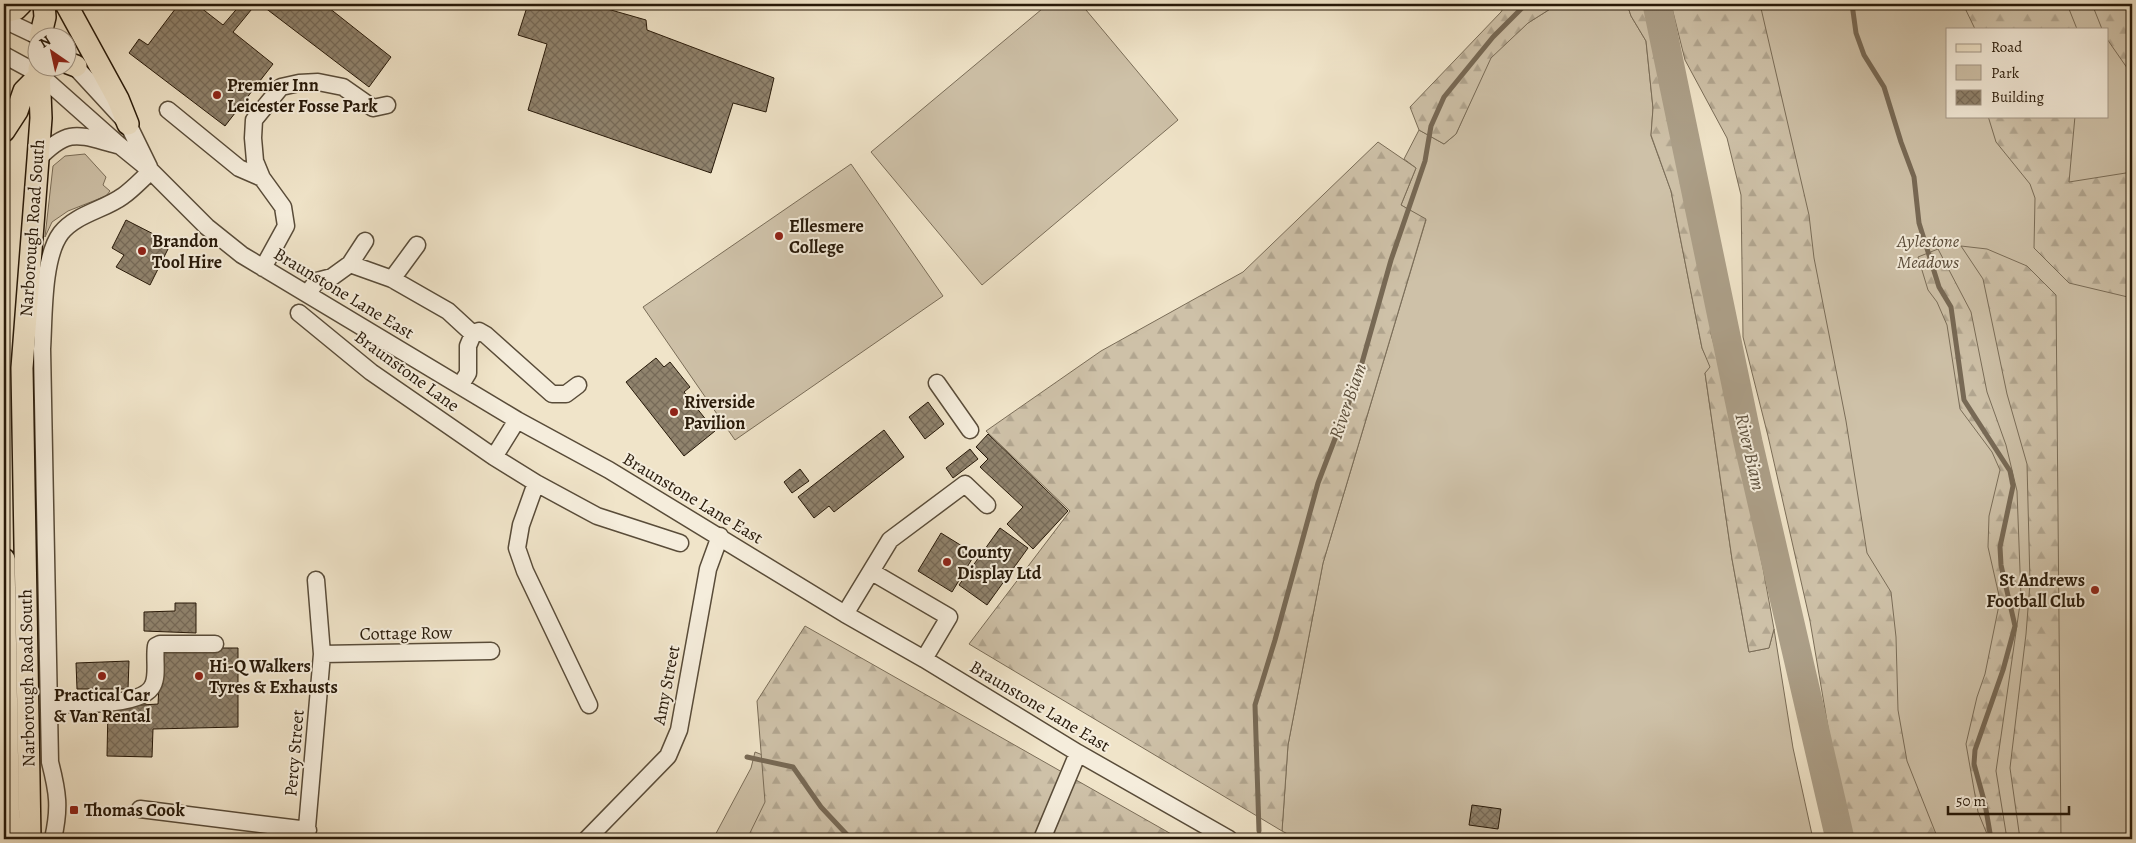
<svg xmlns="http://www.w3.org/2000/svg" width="2136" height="843" font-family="Alegreya,serif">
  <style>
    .green { fill: #cec1a8; stroke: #7a6d58; fill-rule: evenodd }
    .forest { fill: url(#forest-firs); stroke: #7a6d58 }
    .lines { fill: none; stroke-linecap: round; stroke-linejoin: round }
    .stream { stroke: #776955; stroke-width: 5 }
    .river { stroke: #ac9f88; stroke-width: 29 }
    .building { fill: url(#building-cross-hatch); stroke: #271909 }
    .minor-casing { stroke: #594c39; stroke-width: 19 }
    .major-casing { stroke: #271909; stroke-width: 24 }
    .minor { stroke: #f5eddc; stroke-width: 16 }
    .major { stroke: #f0e4c9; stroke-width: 21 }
    .poi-dot { fill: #8f2418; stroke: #f5eddc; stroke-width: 2 }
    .labels { text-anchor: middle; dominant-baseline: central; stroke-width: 4; stroke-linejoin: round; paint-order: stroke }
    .poi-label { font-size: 18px; font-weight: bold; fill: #271909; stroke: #f5eddc; text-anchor: start }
    .street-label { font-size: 18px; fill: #271909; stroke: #f5eddc }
    .park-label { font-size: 18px; font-style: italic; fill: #594b39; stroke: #f5eddc }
    .water-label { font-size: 19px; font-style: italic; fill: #5c4f3c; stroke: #f5eddc }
  </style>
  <defs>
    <pattern id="forest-firs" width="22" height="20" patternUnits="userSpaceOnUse" patternTransform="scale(1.25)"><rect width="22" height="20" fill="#cec1a8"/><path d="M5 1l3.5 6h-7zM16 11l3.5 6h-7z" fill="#b1a58f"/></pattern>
    <pattern id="building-cross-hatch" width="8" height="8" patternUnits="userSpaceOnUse" patternTransform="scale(1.25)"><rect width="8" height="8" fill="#90836d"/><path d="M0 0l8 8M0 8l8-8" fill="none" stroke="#766a58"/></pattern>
  </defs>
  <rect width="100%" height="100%" fill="#f0e4c9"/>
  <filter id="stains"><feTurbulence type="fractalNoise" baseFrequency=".004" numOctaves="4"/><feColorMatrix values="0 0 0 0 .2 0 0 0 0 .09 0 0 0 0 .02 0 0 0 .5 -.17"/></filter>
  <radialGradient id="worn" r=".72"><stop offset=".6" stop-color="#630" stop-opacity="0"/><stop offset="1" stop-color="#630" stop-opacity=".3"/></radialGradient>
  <!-- green -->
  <path class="green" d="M1048 4H1081L1178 120 982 285 871 152Z
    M1558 4H1627L1631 16 1646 41 1653 108 1651 136 1671 191 1702 348 1711 367 1705 373 1732 559 1749 652 1769 648 1774 629 1793 748 1813 839H1297L1282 831 1288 745 1323 563 1426 220 1401 205 1416 168 1404 159 1419 130 1444 144 1456 134 1490 58 1528 23Z
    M1738 4H2132V839H1914ZM1947 29H2107V116H1947Z
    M85 154 106 177 103 185 110 191 106 196 68 211 52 222 45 237 53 166 65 156Z
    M851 164 943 296 735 440 643 307Z
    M755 752 793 767 851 839H713L751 768Z"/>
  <!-- forest -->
  <path class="forest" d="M1506 4H1558L1528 23 1491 58 1456 134 1444 144 1419 130 1410 107 1501 12Z
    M1627 4H1652L1710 284 1711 334 1734 415 1741 464 1763 568 1774 629 1769 648 1749 652 1732 559 1705 373 1710 367 1702 348 1671 191 1651 135 1653 108 1646 41 1631 16Z
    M1671 4H1760L1809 215 1814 258 1846 421 1867 553 1891 592 1896 637 1898 710 1907 761 1938 839H1852L1842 810 1810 621 1768 436 1743 337 1741 195 1727 138 1685 60Z
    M1963 4H2067L2077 29H1975Z
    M2092 4H2132V75L2107 39V29H2102Z
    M1988 116H2075L2069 182 2132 172V298L2069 283 2034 248 2035 198 2030 184 1996 142Z
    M1378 142 1416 168 1401 205 1426 219 1323 563 1288 745 1282 831 969 644 1070 511 986 431 1101 351 1243 272Z
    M1961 246 1987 249 2027 266 2056 295 2061 839H2020L2010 768 2026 634 2030 583 2027 464 2007 394 1983 279Z
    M1938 249 1971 312 1987 392 2006 445 2017 491 2021 597 1996 771 2007 839H1989L1978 812 1966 744 1977 697 1985 674 2000 600 1988 547 1989 516 2000 470 1992 452 1960 409 1947 325 1937 302 1928 290 1918 257Z
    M805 626 1180 839H747L765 802 757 701Z"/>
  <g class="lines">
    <!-- stream -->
    <path class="stream" d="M1852 4 1856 33 1864 55 1884 87 1901 142 1914 177 1919 223 1939 287 1951 307 1964 400 2010 471 2013 486 2000 547 2001 565 2015 626 2003 670 1975 750 1974 764 1985 804 1991 839
      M747 757 793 767 821 807 851 839
      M1259 831 1255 705 1275 640 1318 483 1356 384 1391 260 1425 161 1431 126 1444 97 1493 37 1526 4"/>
    <!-- river -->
    <path class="river" d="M1657 4 1748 442 1840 839"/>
  </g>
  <!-- building -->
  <path class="building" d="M179 4H196L223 25 241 4H256L233 32 273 64 225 126 129 53 139 39 148 45Z
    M260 4H324L391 57 369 87Z
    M528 4H590L646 20 647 30 774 78 766 112 733 103 711 173 528 110 547 44 518 35Z
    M126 220 171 243 150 285 116 267 124 255 112 248Z
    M656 358 664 367 670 362 690 387 684 392 715 431 684 456 626 382Z
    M928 402 944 424 925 439 909 417Z
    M884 430 904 457 834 512 829 506 814 518 798 497Z
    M988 434 1068 511 1033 549 1007 524 1023 507 980 467 988 459 976 447Z
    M970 449 978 459 953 478 946 468Z
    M800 469 809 481 792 493 784 482Z
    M1000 528 1028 548 987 605 959 585Z
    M941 533 975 554 952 592 918 571Z
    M175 603H196V633L144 631V612L175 611Z
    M161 648H238V727L153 729 152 757 107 756 108 707 158 704Z
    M129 661 128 689H77L76 663Z
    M1472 805 1501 809 1498 829 1469 825Z"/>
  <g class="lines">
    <!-- minor casing -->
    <g class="minor-casing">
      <path id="minor" d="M4 20 42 38
        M4 55 39 74 119 145 151 171 207 227 242 255 517 420 609 470 845 614 924 659 1078 753 1229 839
        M68 59 128 124 149 167
        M168 110 239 168 262 178
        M38 159C69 127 78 135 117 145
        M350 264 392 279 448 311 473 334
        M263 268 286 226 283 207 262 178 255 161 253 138 254 120 281 87 299 83 318 82 343 87 373 108 387 105
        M392 279 417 245
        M307 294 317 281 332 277 350 264 365 241
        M299 313 371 372 494 457 536 483 597 516 680 543
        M937 383 970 430
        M460 386 468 373V346L473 334 479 331 486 335 552 394H566L578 385
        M494 457 517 420
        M536 483 521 525 517 548 525 571 589 705
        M872 572 949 617 924 659
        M845 614 890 540 965 484 987 505
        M322 654 491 651
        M49 704C71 704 143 708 153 685 158 675 154 658 156 646L160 644H215
        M140 809 308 830
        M53 839C60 808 58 793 50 762L42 349C44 319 42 258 61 233 76 214 104 210 123 196 133 189 142 179 151 171
        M306 839 322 654 316 580
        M587 839 668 756 679 730 708 569 720 536
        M1042 839 1078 753"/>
    </g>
    <!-- major casing -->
    <g class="major-casing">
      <path id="major" d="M66 4 118 99 128 124
        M4 12 16 9 21 4
        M40 38 45 17 44 4
        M68 63 76 66
        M4 131 17 111 24 91 45 70
        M4 559 9 839
        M30 839 22 368 38 159 41 118 39 68"/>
    </g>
    <!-- minor -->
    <use href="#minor" class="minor"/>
    <!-- major -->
    <use href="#major" class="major"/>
  </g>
  <!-- markers -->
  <g class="poi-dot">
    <circle cx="217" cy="95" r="5"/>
    <circle cx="779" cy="236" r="5"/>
    <circle cx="142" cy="251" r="5"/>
    <circle cx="674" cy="412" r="5"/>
    <circle cx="947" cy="562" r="5"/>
    <circle cx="2095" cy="590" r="5"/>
    <circle cx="102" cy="676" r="5"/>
    <circle cx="199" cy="676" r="5"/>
    <rect x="69" y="805" width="10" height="10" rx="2.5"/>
  </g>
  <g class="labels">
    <!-- poi labels -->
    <g class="poi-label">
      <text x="227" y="85">Premier Inn<tspan x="227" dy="21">Leicester Fosse Park</tspan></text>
      <text x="789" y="226">Ellesmere<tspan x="789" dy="21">College</tspan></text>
      <text x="152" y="241">Brandon<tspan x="152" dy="21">Tool Hire</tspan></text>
      <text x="684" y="402">Riverside<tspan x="684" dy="21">Pavilion</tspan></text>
      <text x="957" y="552">County<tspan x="957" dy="21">Display Ltd</tspan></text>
      <text x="2085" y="580" text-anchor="end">St Andrews<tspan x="2085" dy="21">Football Club</tspan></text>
      <text x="209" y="666">Hi-Q Walkers<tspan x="209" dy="21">Tyres &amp; Exhausts</tspan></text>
      <text x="102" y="695" text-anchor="middle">Practical Car<tspan x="102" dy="21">&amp; Van Rental</tspan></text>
      <text x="84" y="810">Thomas Cook</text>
    </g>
    <!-- street labels -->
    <g class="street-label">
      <text transform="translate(32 228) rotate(-86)">Narborough Road South</text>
      <text transform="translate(344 293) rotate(31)">Braunstone Lane East</text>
      <text transform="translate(407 371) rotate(36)">Braunstone Lane</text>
      <text transform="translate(693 498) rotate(31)">Braunstone Lane East</text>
      <text transform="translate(406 633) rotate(-1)">Cottage Row</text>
      <text transform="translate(27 678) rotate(-91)">Narborough Road South</text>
      <text transform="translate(666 685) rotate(-79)">Amy Street</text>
      <text transform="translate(1040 706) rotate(31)">Braunstone Lane East</text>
      <text transform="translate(294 753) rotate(-85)">Percy Street</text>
    </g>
    <!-- park labels -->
    <g class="park-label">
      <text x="1928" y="241">Aylestone<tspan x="1928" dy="21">Meadows</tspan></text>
    </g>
    <!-- water labels -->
    <g class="water-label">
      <text transform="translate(1348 401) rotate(-71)">River Biam</text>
      <text transform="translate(1750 452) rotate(77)">River Biam</text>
    </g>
  </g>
  <!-- margin -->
  <rect width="2136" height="843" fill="none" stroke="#f0e4c9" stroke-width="20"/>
  <rect x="5" y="5" width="2126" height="833" fill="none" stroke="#271909" stroke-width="2.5"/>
  <rect x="10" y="10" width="2116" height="823" fill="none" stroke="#271909"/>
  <!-- legend -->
  <rect x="1946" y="28" width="162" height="90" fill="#f5eddc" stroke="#a39888"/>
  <rect x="1956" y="44" width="25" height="8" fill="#f0e4c9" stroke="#a39888"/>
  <text x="1991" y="52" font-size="15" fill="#271909">Road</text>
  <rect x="1956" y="65" width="25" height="15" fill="#cec1a8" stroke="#a39888"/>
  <text x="1991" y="78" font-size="15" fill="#271909">Park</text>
  <rect x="1956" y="90" width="25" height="15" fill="url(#building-cross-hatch)" stroke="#a39888"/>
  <text x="1991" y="102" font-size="15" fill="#271909">Building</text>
  <!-- north arrow -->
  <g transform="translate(52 52) rotate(326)"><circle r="24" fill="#f5eddc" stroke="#a39888"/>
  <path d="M0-4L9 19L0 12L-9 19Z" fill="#8f2418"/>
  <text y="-8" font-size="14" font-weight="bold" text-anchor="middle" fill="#271909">N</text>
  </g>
  <!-- scale -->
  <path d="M1948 806v8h121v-8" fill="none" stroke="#271909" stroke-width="2.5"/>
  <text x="1956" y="806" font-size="15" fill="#271909" stroke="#f5eddc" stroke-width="4" paint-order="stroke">50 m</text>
  <rect width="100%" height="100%" filter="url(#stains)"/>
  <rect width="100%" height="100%" fill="url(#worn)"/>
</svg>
